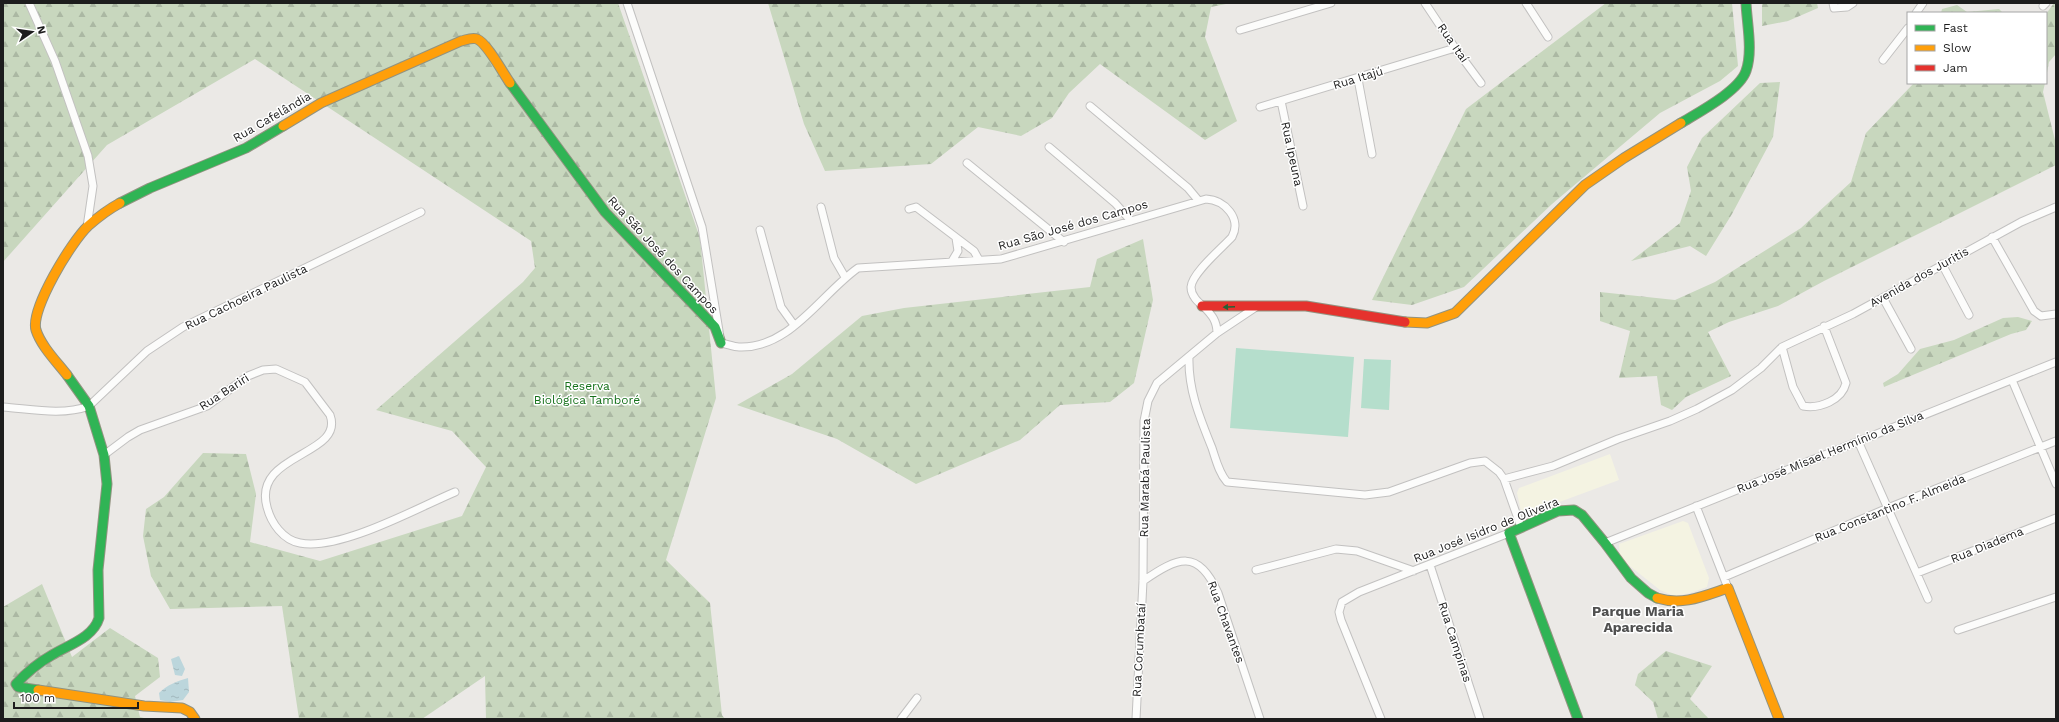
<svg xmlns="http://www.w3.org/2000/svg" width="2059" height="722" font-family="'Work Sans',sans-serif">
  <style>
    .education { fill: #f4f3e2 }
    .forest { fill: url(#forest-firs) }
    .pitch { fill: #b5decc }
    .water { fill: url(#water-ripples) }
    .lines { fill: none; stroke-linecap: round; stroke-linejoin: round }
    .street-casing { stroke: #c2c1c0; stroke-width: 9 }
    .fast-casing { stroke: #929380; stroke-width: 11 }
    .slow-casing { stroke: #929380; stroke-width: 11 }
    .jam-casing { stroke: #929380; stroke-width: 11 }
    .street { stroke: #fcfcfb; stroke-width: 7 }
    .fast { stroke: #30b455; stroke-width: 9 }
    .slow { stroke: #ff9f0a; stroke-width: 9 }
    .jam { stroke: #e5322d; stroke-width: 9 }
    .oneway { fill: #266136 }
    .labels { text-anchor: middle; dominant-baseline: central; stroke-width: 3; stroke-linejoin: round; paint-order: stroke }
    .street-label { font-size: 12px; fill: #1d1d1d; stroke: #fff }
    .park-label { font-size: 12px; fill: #16711b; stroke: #fff }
    .quarter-label { font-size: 14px; font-weight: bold; fill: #505050; stroke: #fff }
  </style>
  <defs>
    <pattern id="forest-firs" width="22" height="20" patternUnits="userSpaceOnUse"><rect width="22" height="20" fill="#c8d7be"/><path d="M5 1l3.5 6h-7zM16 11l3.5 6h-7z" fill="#abb8a3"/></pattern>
    <pattern id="water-ripples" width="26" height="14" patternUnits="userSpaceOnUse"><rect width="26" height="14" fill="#bcd6dc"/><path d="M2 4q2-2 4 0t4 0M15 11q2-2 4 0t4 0" fill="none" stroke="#a1b7bc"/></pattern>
  </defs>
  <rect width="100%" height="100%" fill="#ebe9e6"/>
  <!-- education -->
  <path class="education" d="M1610 454 1619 480 1527 514 1521 511 1517 493 1519 488Z
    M1683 521 1688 523 1709 578 1707 587 1690 593 1674 596 1660 590 1626 563 1620 555 1619 544Z"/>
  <!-- forest -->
  <path class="forest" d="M3 3H618L700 238 716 398 666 560 710 603 722 715 725 719H486L485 676 422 719H299L282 606 170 609 151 576 143 536 146 509 164 497 203 453 246 454 256 494 250 542 320 561 462 516 486 467 452 431 376 410 523 282 535 268 531 241 255 59 107 145 3 262Z
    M768 3H1231L1211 7 1205 37 1237 121 1205 140 1100 64 1069 93 1052 118 1021 136 978 127 931 164 825 171 804 124Z
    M1606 3H1732L1738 66 1720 81 1660 113 1552 204 1464 287 1412 305 1372 300 1466 109Z
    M1762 3H1817L1818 8 1788 21 1762 26Z
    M2054 3H2056V54L2049 62 2046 78V14Z
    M1957 5 1967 12 1999 9 2003 13H1941L1942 9Z
    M1780 82 1773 137 1732 214 1706 256 1690 246 1631 261 1680 223 1691 191 1687 167 1702 138 1760 83Z
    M1914 83H2045L2043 92 2056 144V165L1824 281 1778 306 1729 322 1708 332 1731 376 1686 397 1672 410 1661 405 1657 376 1619 378 1630 331 1600 321V292L1675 300 1715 282 1801 228 1851 182 1866 133Z
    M1143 239 1153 300 1134 383 1110 402 1060 405 1020 440 916 484 837 439 737 405 792 374 862 316 904 308 1090 287 1097 259Z
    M2018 317 2032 321 2026 330 2011 334 1884 387 1883 383 1898 374 1920 349 1954 340 2003 318Z
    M42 584 72 657 110 628 158 658 160 677 135 696 140 717 148 719H3V607Z
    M1666 651 1712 666 1690 699 1709 719H1658L1653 702 1635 685 1638 674Z"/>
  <!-- pitch -->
  <path class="pitch" d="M1236 348 1354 357 1348 437 1230 428Z
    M1364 359 1391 360 1389 410 1361 408Z"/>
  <!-- water -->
  <path class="water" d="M179 656 185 669 182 676 175 675 171 659Z
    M188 678 189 692 183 700 170 702 160 700 159 693C167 685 177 681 188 678Z"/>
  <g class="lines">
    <!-- street casing -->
    <g class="street-casing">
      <path id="street" d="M29 3 55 61 88 156 93 186 87 227
        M627 3 702 227 721 343C727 344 734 347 739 347 790 349 821 294 858 268L1001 259 1206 199C1225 200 1242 219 1232 237 1222 248 1192 273 1191 287 1191 296 1198 302 1204 307 1212 315 1217 321 1217 333
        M1425 3 1455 48 1481 83
        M1526 3 1548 37
        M1833 3 1834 8 1847 7 1853 3
        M2043 6 2046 3
        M1916 13 1923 3
        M1240 30 1331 3
        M1883 60 1908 28
        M1358 79 1372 154
        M1281 101 1303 206
        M1090 106 1188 188 1198 200
        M1260 107 1455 48
        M1049 147 1115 203 1131 221
        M967 163 1064 242
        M821 207 834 258 845 277
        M909 209 916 207 974 251 979 260
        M760 230 781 307 794 325
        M1992 237 2034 311 2041 316 2056 314
        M952 261 958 251 956 238
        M1942 264 1969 315
        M1883 298 1911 349
        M1782 347 1793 387 1803 406C1820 409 1842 400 1846 383L1824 326
        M1189 357C1188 390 1200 418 1212 448 1216 460 1219 473 1227 482L1365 495 1389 492 1470 463 1485 461 1499 472 1504 479 1521 527
        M2012 380 2056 484
        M3 407C31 409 62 416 89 406L147 351 183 327 421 212
        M1858 441 1928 599
        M104 455 128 437 140 430 207 406 248 376 263 370 276 369 305 382 330 415C345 456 252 453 267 507 271 523 283 540 300 543 340 551 417 508 455 492
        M1504 479 1553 466 1618 439 1670 421 1697 409 1732 390 1761 368 1782 347 1853 314 2021 222 2056 207
        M1696 506 1728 588
        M1605 543 2056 362
        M1430 565 1480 719
        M1256 570 1336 549 1357 551 1414 571
        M1917 573 2056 518
        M1724 577 1888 508 2056 441
        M1143 581C1178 557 1198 548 1218 593L1260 719
        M1958 630 2056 597
        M901 719 917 698
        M1136 719 1143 581 1144 421 1148 401 1157 383 1217 333 1256 307
        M1381 719 1341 620 1339 612 1342 602 1359 592 1509 533"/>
    </g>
    <!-- fast casing -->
    <g class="fast-casing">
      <path id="fast" d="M510 83 605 212 715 327 721 343
        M1681 123C1699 112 1739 91 1746 71 1753 51 1747 24 1746 3
        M120 203 150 188 246 148 283 126
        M38 690 18 687 16 684C27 672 38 663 52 655 68 645 93 638 99 618L98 570 107 484 104 455 89 406 67 375
        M1578 719 1509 533 1558 511 1574 510 1582 515 1605 543 1631 578 1648 593 1657 598"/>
    </g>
    <!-- slow casing -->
    <g class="slow-casing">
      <path id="slow" d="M283 126 321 103 461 41C466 40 472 37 477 39 487 43 503 73 510 83
        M1405 322 1427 323 1455 313 1585 185 1624 158 1681 123
        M67 375C57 362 41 346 36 330 30 309 72 241 88 226 97 218 109 209 120 203
        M1657 598C1683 606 1704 596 1728 588L1779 719
        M38 690 144 706 182 708 190 712 195 719"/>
    </g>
    <!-- jam casing -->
    <g class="jam-casing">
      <path id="jam" d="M1202 306H1306L1405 322"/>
    </g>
    <!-- street -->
    <use href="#street" class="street"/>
    <!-- fast -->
    <use href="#fast" class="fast"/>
    <!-- slow -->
    <use href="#slow" class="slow"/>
    <!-- jam -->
    <use href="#jam" class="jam"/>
  </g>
  <!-- one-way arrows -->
  <defs><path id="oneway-solid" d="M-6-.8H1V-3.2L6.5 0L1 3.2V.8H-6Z"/></defs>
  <use class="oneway" href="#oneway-solid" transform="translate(1229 307) rotate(178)"/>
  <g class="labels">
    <!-- street labels -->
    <g class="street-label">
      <text transform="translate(1453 43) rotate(55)">Rua Itaí</text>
      <text transform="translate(1358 78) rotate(-17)">Rua Itajú</text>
      <text transform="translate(272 117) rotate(-30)">Rua Cafelândia</text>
      <text transform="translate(1292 154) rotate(78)">Rua Ipeuna</text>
      <text transform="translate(1073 225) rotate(-16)">Rua São José dos Campos</text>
      <text transform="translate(663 255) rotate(47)">Rua São José dos Campos</text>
      <text transform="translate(1919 277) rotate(-29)">Avenida dos Juritis</text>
      <text transform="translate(246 297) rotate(-26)">Rua Cachoeira Paulista</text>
      <text transform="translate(224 392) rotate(-33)">Rua Bariri</text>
      <text transform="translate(1830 452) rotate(-22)">Rua José Misael Hermínio da Silva</text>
      <text transform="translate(1145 478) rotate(-89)">Rua Marabá Paulista</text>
      <text transform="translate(1890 508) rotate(-22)">Rua Constantino F. Almeida</text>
      <text transform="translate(1486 530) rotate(-22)">Rua José Isidro de Oliveira</text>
      <text transform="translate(1987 545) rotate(-22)">Rua Diadema</text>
      <text transform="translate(1226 622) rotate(70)">Rua Chavantes</text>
      <text transform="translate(1455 642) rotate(72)">Rua Campinas</text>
      <text transform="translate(1139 650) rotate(-87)">Rua Corumbataí</text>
    </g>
    <!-- park labels -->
    <g class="park-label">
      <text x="587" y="386">Reserva<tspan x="587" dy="14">Biológica Tamboré</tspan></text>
    </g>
    <!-- quarter labels -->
    <g class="quarter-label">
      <text x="1638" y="611">Parque Maria<tspan x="1638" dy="16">Aparecida</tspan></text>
    </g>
  </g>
  <!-- border -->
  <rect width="2059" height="722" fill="none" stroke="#1d1d1d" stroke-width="8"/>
  <!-- legend -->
  <rect x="1907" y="12" width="140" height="72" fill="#ffffff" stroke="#a5a5a5"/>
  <rect x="1915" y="25" width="20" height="6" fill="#30b455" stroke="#a5a5a5"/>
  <text x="1943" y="32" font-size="12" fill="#1d1d1d">Fast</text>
  <rect x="1915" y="45" width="20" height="6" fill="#ff9f0a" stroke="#a5a5a5"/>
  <text x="1943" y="52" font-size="12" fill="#1d1d1d">Slow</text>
  <rect x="1915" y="65" width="20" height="6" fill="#e5322d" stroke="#a5a5a5"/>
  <text x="1943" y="72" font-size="12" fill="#1d1d1d">Jam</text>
  <!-- north arrow -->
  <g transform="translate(32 32) rotate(77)" stroke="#ffffff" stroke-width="3" paint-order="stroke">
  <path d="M0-3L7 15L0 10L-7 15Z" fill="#1d1d1d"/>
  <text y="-6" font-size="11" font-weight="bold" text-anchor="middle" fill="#1d1d1d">N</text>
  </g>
  <!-- scale -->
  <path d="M14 702v6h124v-6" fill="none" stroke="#1d1d1d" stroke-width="2"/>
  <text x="20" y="702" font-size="12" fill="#1d1d1d" stroke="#ffffff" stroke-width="3" paint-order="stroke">100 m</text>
</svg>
